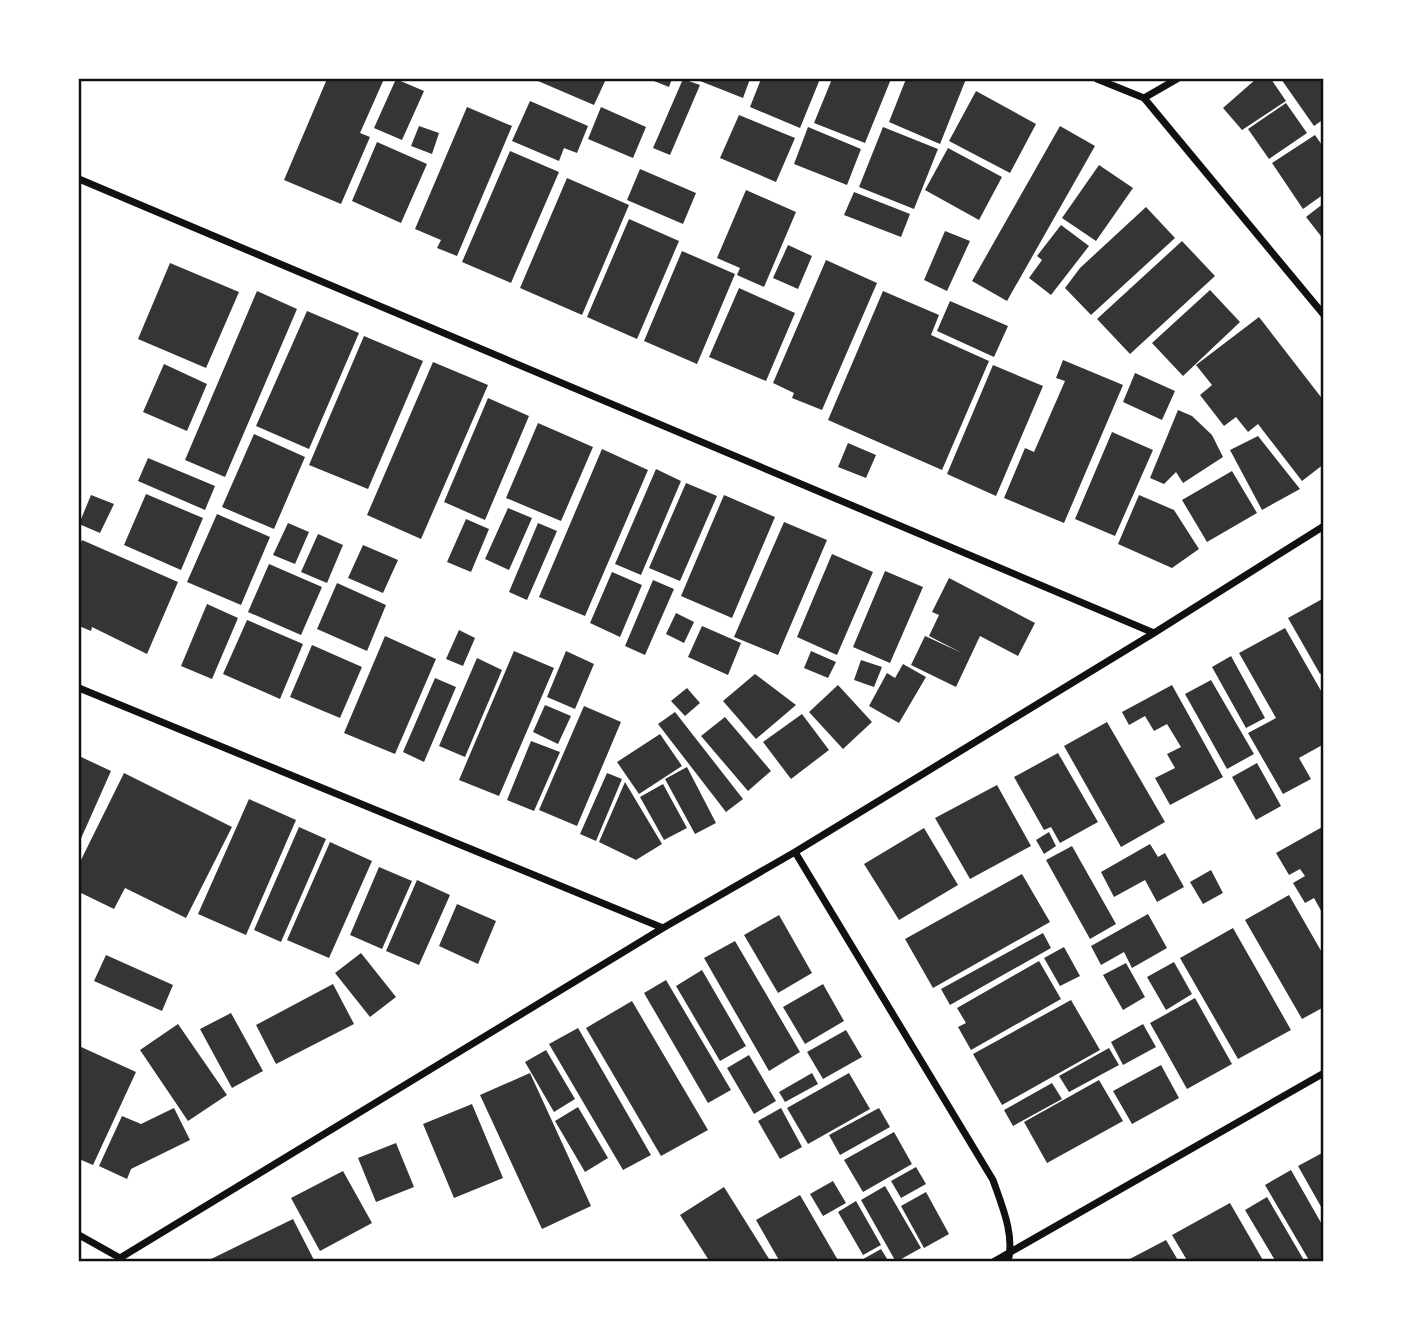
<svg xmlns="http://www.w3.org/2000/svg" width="1403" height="1341" font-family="'Titillium Web',sans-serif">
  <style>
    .building { fill: #353535 }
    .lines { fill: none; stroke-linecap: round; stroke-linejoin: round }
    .minor { stroke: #111; stroke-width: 7 }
    .neatline { fill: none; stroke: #111; stroke-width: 2.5 }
  </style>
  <rect width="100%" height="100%" fill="#fff"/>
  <!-- building -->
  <path class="building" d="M327 79H384L360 133 370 137 341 204 284 180Z
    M396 79 424 91 402 140 374 128Z
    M539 79H606L594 105 538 81Z
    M649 79H672L669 87Z
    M683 79 700 85 670 155 653 148Z
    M695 79H750L743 98Z
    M761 79H820L800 128 750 107Z
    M832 79H891L865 143 814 123Z
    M906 79H966L940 144 889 122Z
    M1256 79H1271L1286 101 1242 130 1223 108Z
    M1281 79H1324V119L1314 126Z
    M976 91 1036 124 1010 173 949 141Z
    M530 101 588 126 577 153 564 148 559 161 512 141Z
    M1286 103 1307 133 1269 159 1248 129Z
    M467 107 512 126 457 256 437 248 441 240 415 229Z
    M601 107 646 127 633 158 588 139Z
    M739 115 795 138 776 182 720 158Z
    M419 126 439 133 432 154 411 146Z
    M1060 126 1095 146 1007 301 972 281Z
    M808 127 861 149 847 185 794 164Z
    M883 127 938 149 914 209 859 187Z
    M1315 135 1324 148V194L1303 209 1272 163Z
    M377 142 427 164 401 223 352 201Z
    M948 148 1002 177 979 220 925 190Z
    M510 151 559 172 511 283 462 262Z
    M1099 165 1133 188 1096 241 1062 218Z
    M640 169 696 193 683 224 627 200Z
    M567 178 629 205 582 315 520 288Z
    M746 190 796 212 764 287 737 275 740 268 717 258Z
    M854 192 910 214 901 237 844 215Z
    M1324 203V240L1306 217Z
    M1146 207 1175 238 1091 315 1065 288 1080 268Z
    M629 219 679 241 637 339 587 317Z
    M1061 225 1089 246 1051 295 1029 278 1042 260 1037 256Z
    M945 231 970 241 947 291 924 280Z
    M1182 241 1215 276 1130 354 1097 319Z
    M788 245 812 256 798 289 773 278Z
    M682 251 735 274 697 364 644 341Z
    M826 260 877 283 822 410 792 398 794 393 773 383Z
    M170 263 239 292 206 368 138 339Z
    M739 288 795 313 766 381 709 357Z
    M1210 290 1240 322 1183 376 1152 343Z
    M257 291 297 309 225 477 185 460Z
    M883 291 939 315 931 335 989 361 942 470 828 420Z
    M950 301 1008 326 994 357 937 331Z
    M307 311 359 333 309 449 256 426Z
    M1259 317 1324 401V464L1302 481 1258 424 1248 432 1236 417 1224 426 1200 395 1212 385 1196 365Z
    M364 336 423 361 368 489 309 465Z
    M1063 360 1123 385 1064 523 1004 498 1025 448 1034 452 1065 381 1056 378Z
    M433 362 488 385 421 539 367 515Z
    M164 364 207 384 187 431 143 412Z
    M993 365 1043 386 996 496 947 474Z
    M1135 373 1175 391 1162 420 1123 402Z
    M488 398 529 416 485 520 444 502Z
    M1178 410 1192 416 1212 435 1223 457 1183 483 1176 472 1164 484 1150 478Z
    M538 423 593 447 561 521 506 498Z
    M1112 432 1153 450 1115 536 1075 519Z
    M254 434 305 457 274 529 222 507Z
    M1258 436 1300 489 1262 510 1230 450Z
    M848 443 876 455 866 478 838 467Z
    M602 449 648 470 585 616 539 597Z
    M148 458 215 486 205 510 138 481Z
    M656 469 681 481 641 575 615 564Z
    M1232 471 1257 513 1207 542 1182 500Z
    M686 483 717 496 680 581 649 568Z
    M146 494 203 518 181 570 124 545Z
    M91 495 114 504 100 533 79 524Z
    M724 495 775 517 732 618 681 596Z
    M1139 495 1174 510 1199 549 1172 568 1118 544Z
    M508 508 532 518 509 570 485 559Z
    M217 514 270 537 241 605 187 582Z
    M466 519 489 529 471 572 447 562Z
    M784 522 827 540 778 655 734 637Z
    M288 523 309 532 295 564 273 555Z
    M538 523 557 531 527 600 509 592Z
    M318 534 343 545 327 583 301 572Z
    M82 540 178 582 147 654 92 627 91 631 79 626V548Z
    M363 545 398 560 383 593 348 578Z
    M832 554 873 572 837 655 797 637Z
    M269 564 322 587 301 635 248 612Z
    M885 571 923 587 890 663 853 647Z
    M612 572 642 585 620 637 590 623Z
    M949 578 1035 623 1018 656 980 636 956 687 911 665 925 636 962 653 929 636 939 615 932 612Z
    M653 580 674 589 645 655 625 646Z
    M337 583 386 605 367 651 317 629Z
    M1324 598V672L1320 674 1288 618Z
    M207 604 238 618 212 679 181 666Z
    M676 613 694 622 684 643 666 634Z
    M247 620 303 644 280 699 223 674Z
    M702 626 741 643 728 675 688 657Z
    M1285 628 1324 696V744L1299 758 1311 779 1283 794 1248 733 1276 718 1239 653Z
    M459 630 475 638 463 666 446 659Z
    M385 636 436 659 395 754 344 733Z
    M312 645 362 667 340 718 290 697Z
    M514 651 554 668 499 796 459 780Z
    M566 651 594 664 575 709 547 697Z
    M811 651 836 662 828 678 804 668Z
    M1231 656 1265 718 1246 728 1212 667Z
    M477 658 502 670 465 757 439 746Z
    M861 660 882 667 874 687 854 680Z
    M903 664 926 677 899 723 869 706 887 673 895 678Z
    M755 674 796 705 756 739 723 701Z
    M435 678 456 687 424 762 403 752Z
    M1211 680 1254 754 1227 769 1185 694Z
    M838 685 872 722 843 749 809 712Z
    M1172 685 1223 777 1170 805 1155 778 1175 768 1167 754 1181 747 1167 724 1154 731 1145 716 1129 725 1122 712Z
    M687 688 700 703 685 716 671 701Z
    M545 705 571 716 558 744 533 732Z
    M584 706 621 722 577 826 539 810Z
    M675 712 743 799 726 812 658 724Z
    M802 714 829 750 791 779 763 742Z
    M725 717 771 771 748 791 701 736Z
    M1107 722 1165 822 1121 847 1064 746Z
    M660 734 682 766 639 794 617 762Z
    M531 741 560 752 534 811 507 800Z
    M1058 753 1098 822 1060 843 1051 827 1044 830 1014 777Z
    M79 756 111 771 79 843Z
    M1257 763 1281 806 1256 820 1232 777Z
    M687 767 716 823 695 834 665 779Z
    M124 773 232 827 186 918 125 888 114 909 79 892V864Z
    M607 773 622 779 596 841 580 834Z
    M625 782 662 844 636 860 599 842Z
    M663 784 687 828 664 840 640 797Z
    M997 785 1031 846 970 879 935 818Z
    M249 799 296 820 246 935 198 914Z
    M1324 826V916L1314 898 1305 903 1293 883 1305 876 1300 869 1289 875 1276 853Z
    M299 827 326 839 281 942 254 930Z
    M924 828 958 885 899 920 864 864Z
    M1049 832 1056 846 1044 854 1036 840Z
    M330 842 372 861 329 958 287 940Z
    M1150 844 1158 857 1165 853 1184 887 1157 902 1145 880 1114 897 1101 872Z
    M1072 846 1116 924 1090 939 1046 860Z
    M379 867 412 881 382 949 350 935Z
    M1211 870 1223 893 1203 904 1190 882Z
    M1022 874 1050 922 933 988 905 939Z
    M417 880 450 895 419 965 386 951Z
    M1289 895 1324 956V1007L1302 1019 1245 920Z
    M457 904 496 921 478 964 439 946Z
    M1148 914 1167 948 1132 968 1124 952 1101 965 1091 946Z
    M779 915 812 973 778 993 744 935Z
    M1233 928 1291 1030 1238 1059 1180 958Z
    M1043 933 1051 948 950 1005 941 989Z
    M735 941 800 1052 769 1071 704 958Z
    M1064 947 1080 976 1060 986 1044 958Z
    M361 953 396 997 370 1017 335 973Z
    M106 955 173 985 162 1011 94 981Z
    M1039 961 1061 999 971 1050 958 1027 966 1023 957 1008Z
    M1174 962 1192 994 1166 1010 1147 977Z
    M1126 963 1145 997 1123 1010 1103 975Z
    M702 970 746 1046 720 1061 676 986Z
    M666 980 731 1090 708 1103 644 993Z
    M333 984 354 1024 276 1064 256 1025Z
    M823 984 844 1021 805 1044 783 1007Z
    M1195 998 1232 1064 1187 1089 1150 1023Z
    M1071 1000 1100 1050 1002 1105 973 1054Z
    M632 1001 708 1130 661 1156 586 1028Z
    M231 1013 263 1071 232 1088 200 1029Z
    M178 1024 227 1095 188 1121 140 1050Z
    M1143 1024 1156 1047 1123 1065 1111 1042Z
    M578 1028 651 1155 623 1170 549 1044Z
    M846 1030 862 1057 823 1079 807 1052Z
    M79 1046 136 1072 93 1165 79 1159Z
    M1109 1048 1119 1065 1069 1092 1059 1076Z
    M546 1050 575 1099 554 1112 525 1062Z
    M749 1055 776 1101 754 1114 727 1068Z
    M1161 1065 1179 1098 1132 1124 1113 1091Z
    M530 1073 591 1206 542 1229 480 1095Z
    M812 1073 818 1084 785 1102 779 1092Z
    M849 1073 870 1109 808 1144 787 1108Z
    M1099 1080 1123 1121 1047 1163 1024 1122Z
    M1052 1083 1062 1099 1013 1126 1004 1110Z
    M472 1104 503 1178 454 1198 423 1124Z
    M578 1107 608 1158 585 1172 555 1121Z
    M174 1108 190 1140 131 1169 127 1179 99 1166 122 1116 141 1124Z
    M781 1108 802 1147 780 1159 758 1121Z
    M879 1108 890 1127 840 1155 829 1135Z
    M894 1132 912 1164 863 1192 844 1160Z
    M396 1143 414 1187 376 1202 358 1158Z
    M1324 1152V1212L1298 1166Z
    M916 1167 926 1184 901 1198 891 1181Z
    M1291 1170 1324 1228V1258L1316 1262H1310L1265 1185Z
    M343 1171 372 1223 320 1251 291 1198Z
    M833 1181 846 1203 823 1216 810 1194Z
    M885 1186 921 1248 896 1262 861 1200Z
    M724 1187 771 1262H710L680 1215Z
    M926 1192 949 1234 924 1248 901 1206Z
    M800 1195 839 1262H780L756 1220Z
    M1267 1197 1305 1262H1276L1245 1210Z
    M856 1201 881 1245 863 1255 838 1212Z
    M1230 1203 1264 1262H1188L1172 1235Z
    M293 1219 315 1262H205Z
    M1166 1240 1179 1262H1124Z
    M881 1249 889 1262H858Z"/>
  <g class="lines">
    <!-- minor -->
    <path class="minor" d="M1097 79 1144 98 1324 315
      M1144 98 1177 79
      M79 179 1154 633
      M79 688 663 928
      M795 852 993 1180C1002 1206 1015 1235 1008 1262
      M79 1235 120 1258 122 1262
      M120 1258 663 928 795 852 1154 633 1324 526
      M993 1262 1324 1073"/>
  </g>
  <!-- border -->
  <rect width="1403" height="1341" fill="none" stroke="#ffffff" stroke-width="161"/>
  <rect x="80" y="80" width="1242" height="1180" class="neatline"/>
</svg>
